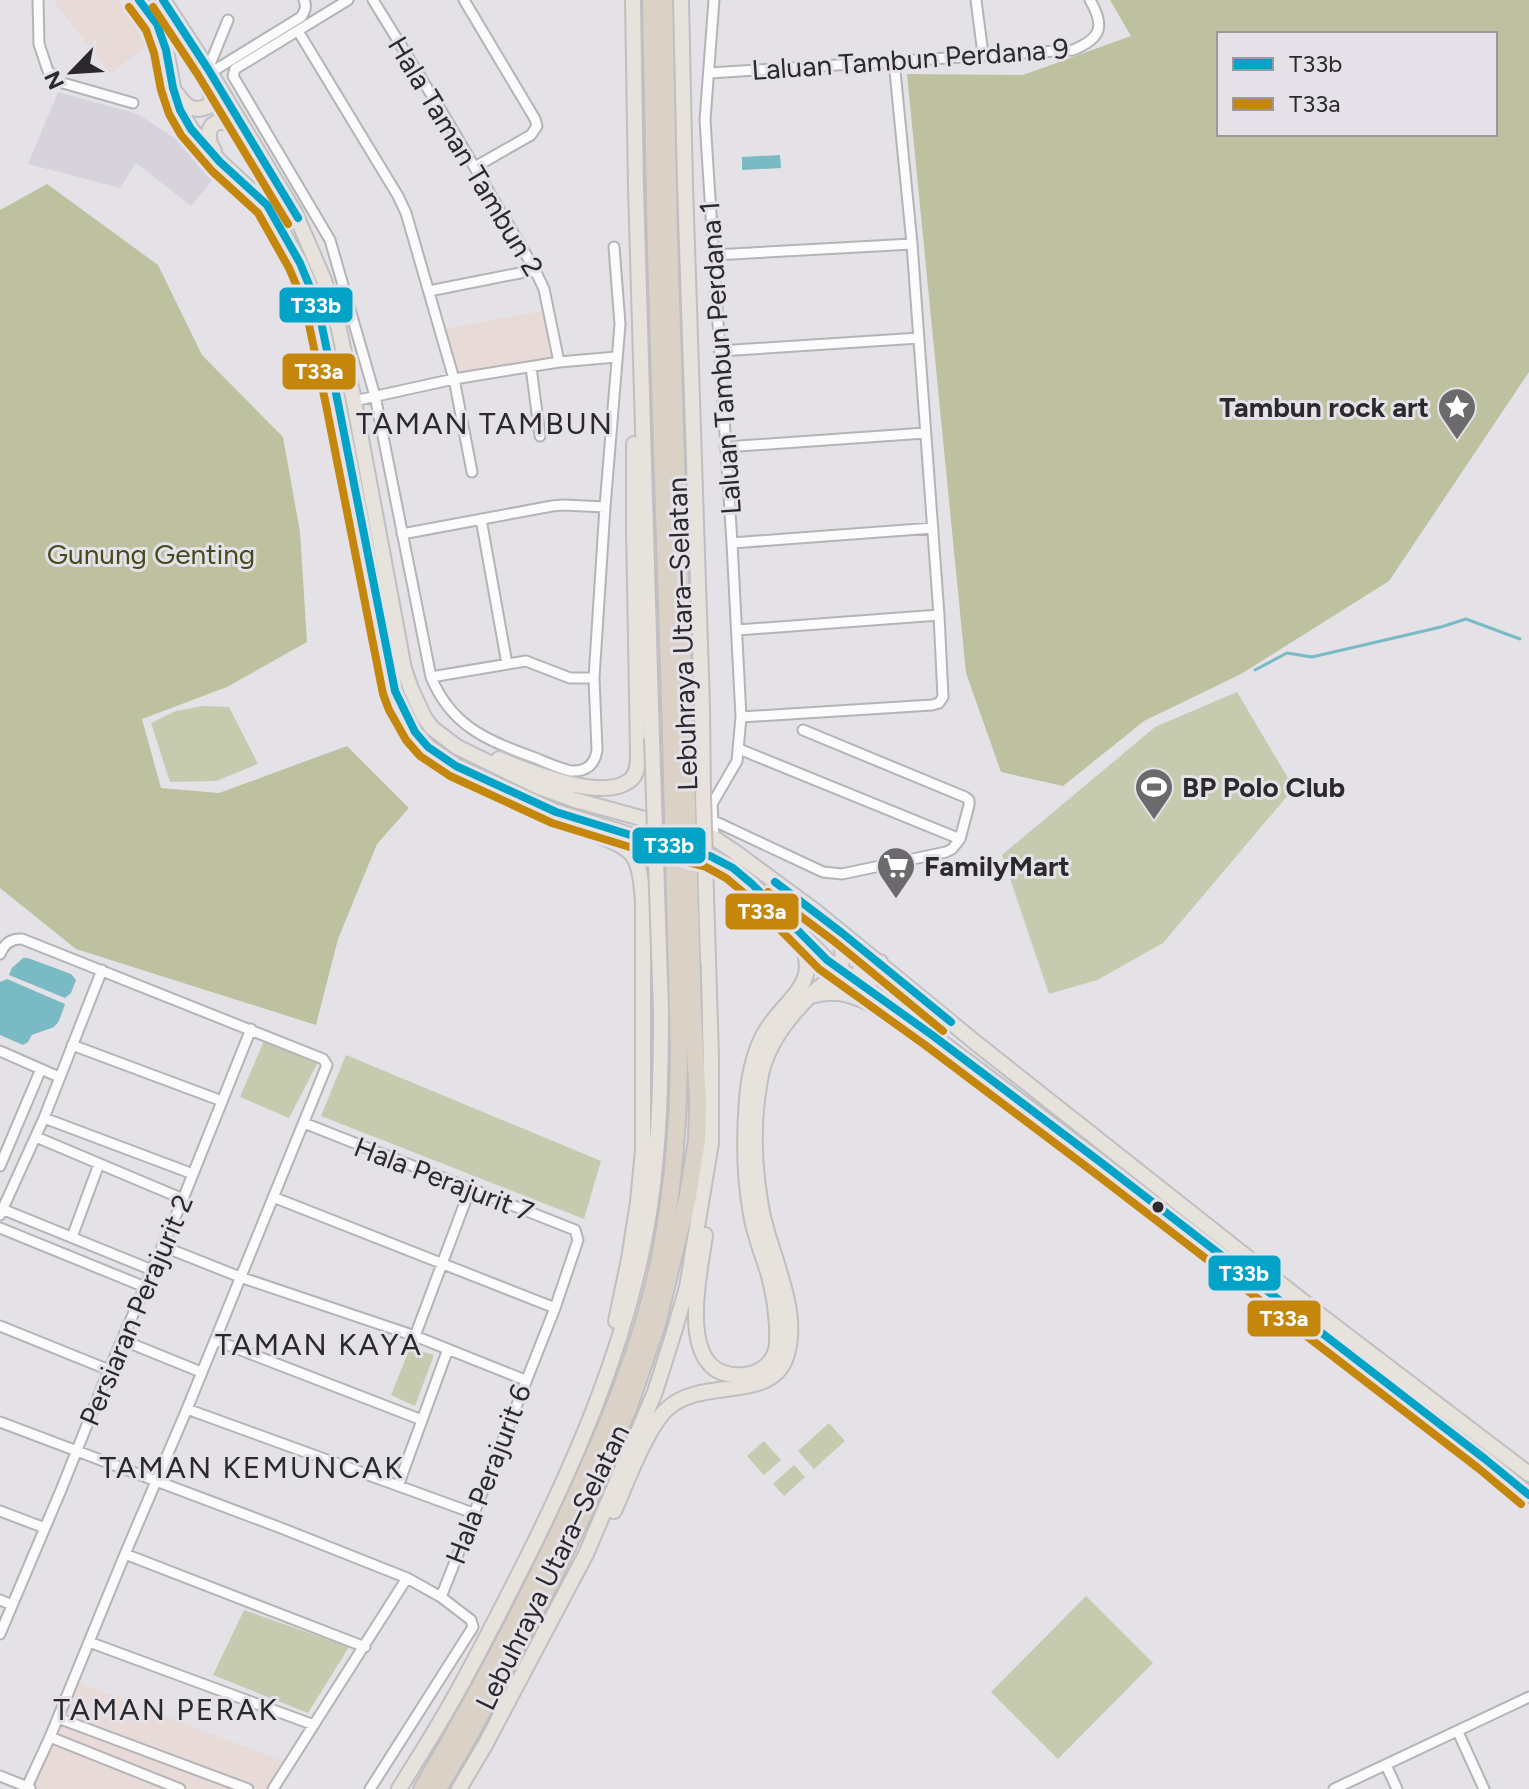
<svg xmlns="http://www.w3.org/2000/svg" width="1529" height="1789" font-family="Figtree,sans-serif">
  <style>
    .commercial { fill: #e8dad6 }
    .built { fill: #d7d3dd }
    .green { fill: #c6caae }
    .forest { fill: #bdc19f; fill-rule: evenodd }
    .water { fill: #7abac5 }
    .lines { fill: none; stroke-linecap: round; stroke-linejoin: round }
    .stream { stroke: #7abac5; stroke-width: 3 }
    .street-casing { stroke: #b4b3b7; stroke-width: 13 }
    .primary-casing { stroke: #bfbec0; stroke-width: 18 }
    .highway-casing { stroke: #bfbec0; stroke-width: 20 }
    .street { stroke: #fbfbfb; stroke-width: 9 }
    .primary { stroke: #e7e2dc; stroke-width: 14 }
    .highway { stroke: #dbd2c7; stroke-width: 16 }
    .primary-bridge-casing { stroke: #bfbec0; stroke-width: 18; stroke-linecap: butt }
    .highway-bridge-casing { stroke: #bfbec0; stroke-width: 20; stroke-linecap: butt }
    .primary-bridge { stroke: #e7e2dc; stroke-width: 14 }
    .highway-bridge { stroke: #dbd2c7; stroke-width: 16 }
    .bus-1-casing { stroke: #e4e1e8; stroke-width: 14 }
    .bus-2-casing { stroke: #e4e1e8; stroke-width: 14 }
    .bus-1 { stroke: #02a3c6; stroke-width: 8 }
    .bus-2 { stroke: #c4870b; stroke-width: 8 }
    .bus-dot { fill: #2b292c; stroke: #e4e1e8; stroke-width: 3 }
    .labels { text-anchor: middle; dominant-baseline: central; stroke-width: 6; stroke-linejoin: round; paint-order: stroke }
    .street-label { font-size: 28px; fill: #2b292c; stroke: #e4e1e8 }
    .poi-label { font-size: 28px; font-weight: bold; fill: #2b292c; stroke: #e4e1e8; text-anchor: start }
    .park-label { font-size: 28px; fill: #454b19; stroke: #e4e1e8 }
    .neighbourhood-label { font-size: 30px; letter-spacing: 2px; fill: #2b292c; stroke: #e4e1e8 }
    .line-badge { stroke: #e4e1e8; stroke-width: 3 }
    .badge-label { font-size: 22px; text-anchor: middle; font-weight: bold; fill: #fff }
  </style>
  <rect width="100%" height="100%" fill="#e4e2e7"/>
  <!-- commercial -->
  <path class="commercial" d="M53 0H118L151 43 110 74Z
    M549 310 558 364 456 379 438 330Z
    M71 1680 290 1764 273 1789H27Z"/>
  <!-- built -->
  <path class="built" d="M58 92 138 114 185 145 218 173 191 206 136 163 120 188 28 164Z"/>
  <!-- green -->
  <path class="green" d="M1237 692 1294 788 1163 943 1097 980 1049 994 1002 855 1155 727Z
    M203 706 229 707 258 764 216 781 170 782 151 723 176 711Z
    M264 1041 318 1062 289 1118 240 1097Z
    M346 1055 601 1161 584 1219 321 1116Z
    M410 1348 434 1355 415 1406 391 1395Z
    M829 1423 845 1441 814 1469 798 1451Z
    M764 1441 781 1460 764 1475 747 1456Z
    M794 1465 805 1477 784 1496 773 1484Z
    M1086 1596 1153 1663 1058 1759 991 1692Z
    M244 1610 349 1647 308 1713 213 1675Z"/>
  <!-- forest -->
  <path class="forest" d="M1110 0H1529V372L1389 581 1241 674 1144 721 1063 786 1001 772 966 673 907 74 1023 75 1131 36ZM1495 34V134H1219V34Z
    M47 184 158 265 202 355 283 437 300 532 307 642 227 687 142 719 161 788 219 793 347 746 409 808 377 844 338 939 316 1025 76 949 0 888V210Z"/>
  <!-- water -->
  <path class="water" d="M780 155 781 168 742 170V157Z
    M23 958H28L71 974 76 980 71 993 65 998 9 975 12 968Z
    M7 979 65 1004C56 1032 57 1025 32 1035L28 1042 23 1045 0 1035V982Z"/>
  <g class="lines">
    <!-- stream -->
    <path class="stream" d="M1255 670 1287 653 1312 657 1441 627 1466 619 1520 639"/>
    <!-- street casing -->
    <g class="street-casing">
      <path id="street" d="M38 0 39 44 48 71 63 83 133 103
        M348 0 235 69 233 76 330 240 375 396 431 677C451 725 484 739 530 756 544 761 557 768 571 771 586 772 595 765 597 750L594 678 605 507 620 324 614 247
        M373 0 445 117 535 270 544 289 559 362
        M464 0 535 119 537 126 531 135 475 167
        M976 0 983 54
        M298 31 398 196 406 213 454 379 472 472
        M208 69 228 20
        M210 73 301 17C305 11 307 7 304 0
        M710 73 1073 50C1102 38 1105 26 1090 0
        M714 255 912 244
        M429 291 535 270
        M720 351 919 338
        M531 367 540 436
        M354 401 454 379 559 362 616 357
        M725 447 925 433
        M481 519 507 664
        M402 534 552 506 563 505 605 507
        M732 543 933 528
        M737 630 939 615
        M431 677 526 661 570 678H594
        M741 717 932 705 939 703 943 697 939 615 912 244 894 61
        M803 730 965 797 969 800V805L960 839
        M712 820 823 872 842 874 946 852 952 849 960 839 739 749
        M714 838 712 804 737 761 741 717 732 543 705 120 714 0
        M0 954C4 944 11 938 22 939L323 1059 327 1065 187 1409 125 1554 50 1737 26 1789
        M72 1045 222 1101
        M0 1051 59 1077
        M44 1118 193 1174
        M304 1123 575 1230 578 1240 555 1308 441 1597 471 1620 473 1627 370 1789
        M36 1137 183 1199
        M0 1166 41 1069
        M273 1197 555 1308
        M2 1209 152 1270
        M0 1215 44 1118 102 970
        M0 1228 145 1287
        M72 1237 99 1164
        M162 1246 240 1277 415 1336 525 1380
        M0 1326 109 1370
        M415 1336 470 1189
        M122 1340 201 1372
        M215 1340 422 1420
        M187 1409 473 1513
        M0 1422 281 1528 407 1578 441 1597
        M398 1486 448 1349
        M0 1511 45 1528
        M125 1554 365 1647
        M0 1600 12 1605
        M0 1634 61 1490 109 1370 183 1199 251 1029
        M89 1642 314 1725
        M58 1718 248 1789
        M1458 1732 1484 1789
        M50 1737 180 1789
        M1386 1765 1397 1789
        M0 1776 30 1788
        M273 1789 407 1578
        M1334 1789 1529 1697"/>
    </g>
    <!-- primary casing -->
    <g class="primary-casing">
      <path id="primary" d="M139 0 157 24 166 50 173 88 180 110 191 129 220 162 267 205 300 263 312 292 320 317 338 403 395 691 400 704 415 732 428 747 456 766 556 812 640 838 710 856 733 868 752 884 827 960 932 1035 1103 1164 1485 1459 1529 1495
        M163 0 208 69 295 213 324 280 339 329 354 401 404 669 411 689 424 717 432 728 457 747 539 787 575 800 714 838 735 852 815 911 976 1043 1324 1318 1529 1474
        M633 0 636 188 652 738
        M681 0 685 185 702 706 703 795
        M177 94C186 107 193 113 209 106L212 98 205 76
        M214 151C207 141 205 121 223 122 232 122 240 130 246 135
        M499 759C528 771 600 802 629 781 638 775 638 762 638 752L634 529V444
        M583 829C632 850 639 846 643 902V1150L638 1202 629 1259 616 1321
        M869 986 863 980 860 970 862 965 869 961 880 962
        M811 996C841 987 859 998 886 1011
        M705 1235C700 1275 673 1382 745 1375 760 1373 772 1364 776 1350 778 1342 777 1334 777 1326 776 1308 773 1290 768 1272 762 1253 754 1234 751 1214 744 1176 744 1137 747 1099 749 1074 754 1050 767 1029 790 994 824 982 797 935
        M614 1511C626 1484 647 1427 667 1409 701 1377 767 1402 785 1360 803 1315 771 1257 762 1212 754 1170 752 1123 760 1080 765 1047 789 1016 813 993 820 986 833 978 839 968 847 956 840 939 831 929
        M399 1789C418 1758 438 1727 455 1696 481 1650 504 1603 528 1556 577 1457 621 1355 643 1246 659 1169 661 1089 661 1011
        M459 1789 485 1745 586 1554 655 1392 674 1332 687 1287 711 1143V1057L708 960"/>
    </g>
    <!-- highway casing -->
    <g class="highway-casing">
      <path id="highway" d="M651 0 656 251 671 738
        M664 0 669 237 685 738
        M422 1789C475 1700 523 1609 567 1515 607 1429 645 1341 662 1247 676 1169 681 1090 678 1011
        M438 1789 470 1734 551 1581 586 1508 629 1406 657 1324 688 1196 697 1140 698 1100 693 1014"/>
    </g>
    <!-- street -->
    <use href="#street" class="street"/>
    <!-- primary -->
    <use href="#primary" class="primary"/>
    <!-- highway -->
    <use href="#highway" class="highway"/>
    <!-- primary-bridge casing -->
    <g class="primary-bridge-casing">
      <path id="primary-bridge" d="M652 738 661 1011
        M703 795 708 960"/>
    </g>
    <!-- highway-bridge casing -->
    <g class="highway-bridge-casing">
      <path id="highway-bridge" d="M671 738 678 1011
        M685 738 693 1014"/>
    </g>
    <!-- primary-bridge -->
    <use href="#primary-bridge" class="primary-bridge"/>
    <!-- highway-bridge -->
    <use href="#highway-bridge" class="highway-bridge"/>
    <!-- bus-1 casing -->
    <g class="bus-1-casing">
      <path id="bus-1" d="M139 0 157 24 166 50 173 88 180 110 191 129 220 162 267 205 300 263 312 292 320 317 338 403 395 691 415 732 428 747 456 766 556 812 640 838 710 856 733 868 752 884 827 960 932 1035 1103 1164 1485 1459 1529 1495
        M163 0 208 69 298 218
        M775 882 842 933 951 1022"/>
    </g>
    <!-- bus-2 casing -->
    <g class="bus-2-casing">
      <path id="bus-2" d="M129 7 146 30 154 53 161 90 169 114 181 135 212 171 258 213 289 268 301 296 308 320 326 405 383 694 389 710 406 740 420 756 450 776 552 823 636 849 706 867 726 878 744 893 819 969 925 1045 1096 1174 1478 1468 1521 1504
        M153 7 198 75 288 224
        M768 892 835 942 943 1031"/>
    </g>
    <!-- bus-1 -->
    <use href="#bus-1" class="bus-1"/>
    <!-- bus-2 -->
    <use href="#bus-2" class="bus-2"/>
  </g>
  <!-- icons -->
  <defs>
    <g id="sight-pin" transform="scale(2)"><path d="M0 17L-7.5 6A9.5 9.5 0 1 1 7.5 6Z" fill="#6c6a6d" stroke="#e4e1e8"/><path d="M0-6L1.8-2.2L6-1.7L2.9 1.2L3.7 5.4L0 3.3L-3.7 5.4L-2.9 1.2L-6-1.7L-1.8-2.2Z" fill="#fff"/></g>
    <g id="stadium-pin" transform="scale(2)"><path d="M0 17L-7.5 6A9.5 9.5 0 1 1 7.5 6Z" fill="#6c6a6d" stroke="#e4e1e8"/><path d="M0-5a6.5 5 0 1 0 0 10a6.5 5 0 1 0 0-10ZM-3.5-1.8h7v3.6h-7Z" fill="#fff"/></g>
    <g id="supermarket-pin" transform="scale(2)"><path d="M0 17L-7.5 6A9.5 9.5 0 1 1 7.5 6Z" fill="#6c6a6d" stroke="#e4e1e8"/><path d="M-6-5.5h2.5l.6 2H6L4.5 2H-2.5L-4.4-4H-6ZM-1.5 3.2a1.3 1.3 0 1 0 .1 0ZM3 3.2a1.3 1.3 0 1 0 .1 0Z" fill="#fff"/></g>
  </defs>
  <g fill-rule="evenodd">
    <use href="#sight-pin" x="1457" y="407"/>
    <use href="#stadium-pin" x="1154" y="787"/>
    <use href="#supermarket-pin" x="896" y="866"/>
  </g>
  <!-- markers -->
  <circle class="bus-dot" cx="1158" cy="1207" r="7"/>
  <g class="labels">
    <!-- street labels -->
    <g class="street-label">
      <text transform="translate(910 59) rotate(-4)">Laluan Tambun Perdana 9</text>
      <text transform="translate(466 156) rotate(59)">Hala Taman Tambun 2</text>
      <text transform="translate(720 358) rotate(-94)">Laluan Tambun Perdana 1</text>
      <text transform="translate(682 634) rotate(-92)">Lebuhraya Utara–Selatan</text>
      <text transform="translate(444 1179) rotate(21)">Hala Perajurit 7</text>
      <text transform="translate(136 1310) rotate(-67)">Persiaran Perajurit 2</text>
      <text transform="translate(488 1474) rotate(-69)">Hala Perajurit 6</text>
      <text transform="translate(552 1567) rotate(-64)">Lebuhraya Utara–Selatan</text>
    </g>
    <!-- poi labels -->
    <g class="poi-label">
      <text x="1429" y="407" text-anchor="end">Tambun rock art</text>
      <text x="1182" y="787">BP Polo Club</text>
      <text x="924" y="866">FamilyMart</text>
    </g>
    <!-- park labels -->
    <g class="park-label">
      <text x="151" y="554">Gunung Genting</text>
    </g>
    <!-- neighbourhood labels -->
    <g class="neighbourhood-label">
      <text x="485" y="423">TAMAN TAMBUN</text>
      <text x="319" y="1344">TAMAN KAYA</text>
      <text x="252" y="1467">TAMAN KEMUNCAK</text>
      <text x="166" y="1709">TAMAN PERAK</text>
    </g>
  </g>
  <g class="line-badge">
    <rect x="278" y="286" width="76" height="38" rx="8" fill="#02a3c6"/>
    <rect x="281" y="352" width="76" height="39" rx="8" fill="#c4870b"/>
    <rect x="631" y="826" width="76" height="39" rx="8" fill="#02a3c6"/>
    <rect x="724" y="892" width="76" height="39" rx="8" fill="#c4870b"/>
    <rect x="1207" y="1254" width="75" height="38" rx="8" fill="#02a3c6"/>
    <rect x="1246" y="1299" width="76" height="39" rx="8" fill="#c4870b"/>
  </g>
  <g class="badge-label">
    <text x="316" y="313">T33b</text>
    <text x="319" y="379">T33a</text>
    <text x="669" y="853">T33b</text>
    <text x="762" y="919">T33a</text>
    <text x="1244" y="1281">T33b</text>
    <text x="1284" y="1326">T33a</text>
  </g>
  <!-- legend -->
  <rect x="1217" y="32" width="280" height="104" fill="#e4e1e8" stroke="#9a979d" stroke-width="2"/>
  <rect x="1233" y="58" width="40" height="12" fill="#02a3c6" stroke="#9a979d" stroke-width="2"/>
  <text x="1289" y="72" font-size="24" fill="#2b292c">T33b</text>
  <rect x="1233" y="98" width="40" height="12" fill="#c4870b" stroke="#9a979d" stroke-width="2"/>
  <text x="1289" y="112" font-size="24" fill="#2b292c">T33a</text>
  <!-- north arrow -->
  <g transform="translate(72 72) rotate(245)" stroke="#e4e1e8" stroke-width="6" paint-order="stroke">
  <path d="M0-6L14 30L0 20L-14 30Z" fill="#2b292c"/>
  <text y="-12" font-size="22" font-weight="bold" text-anchor="middle" fill="#2b292c">N</text>
  </g>
</svg>
